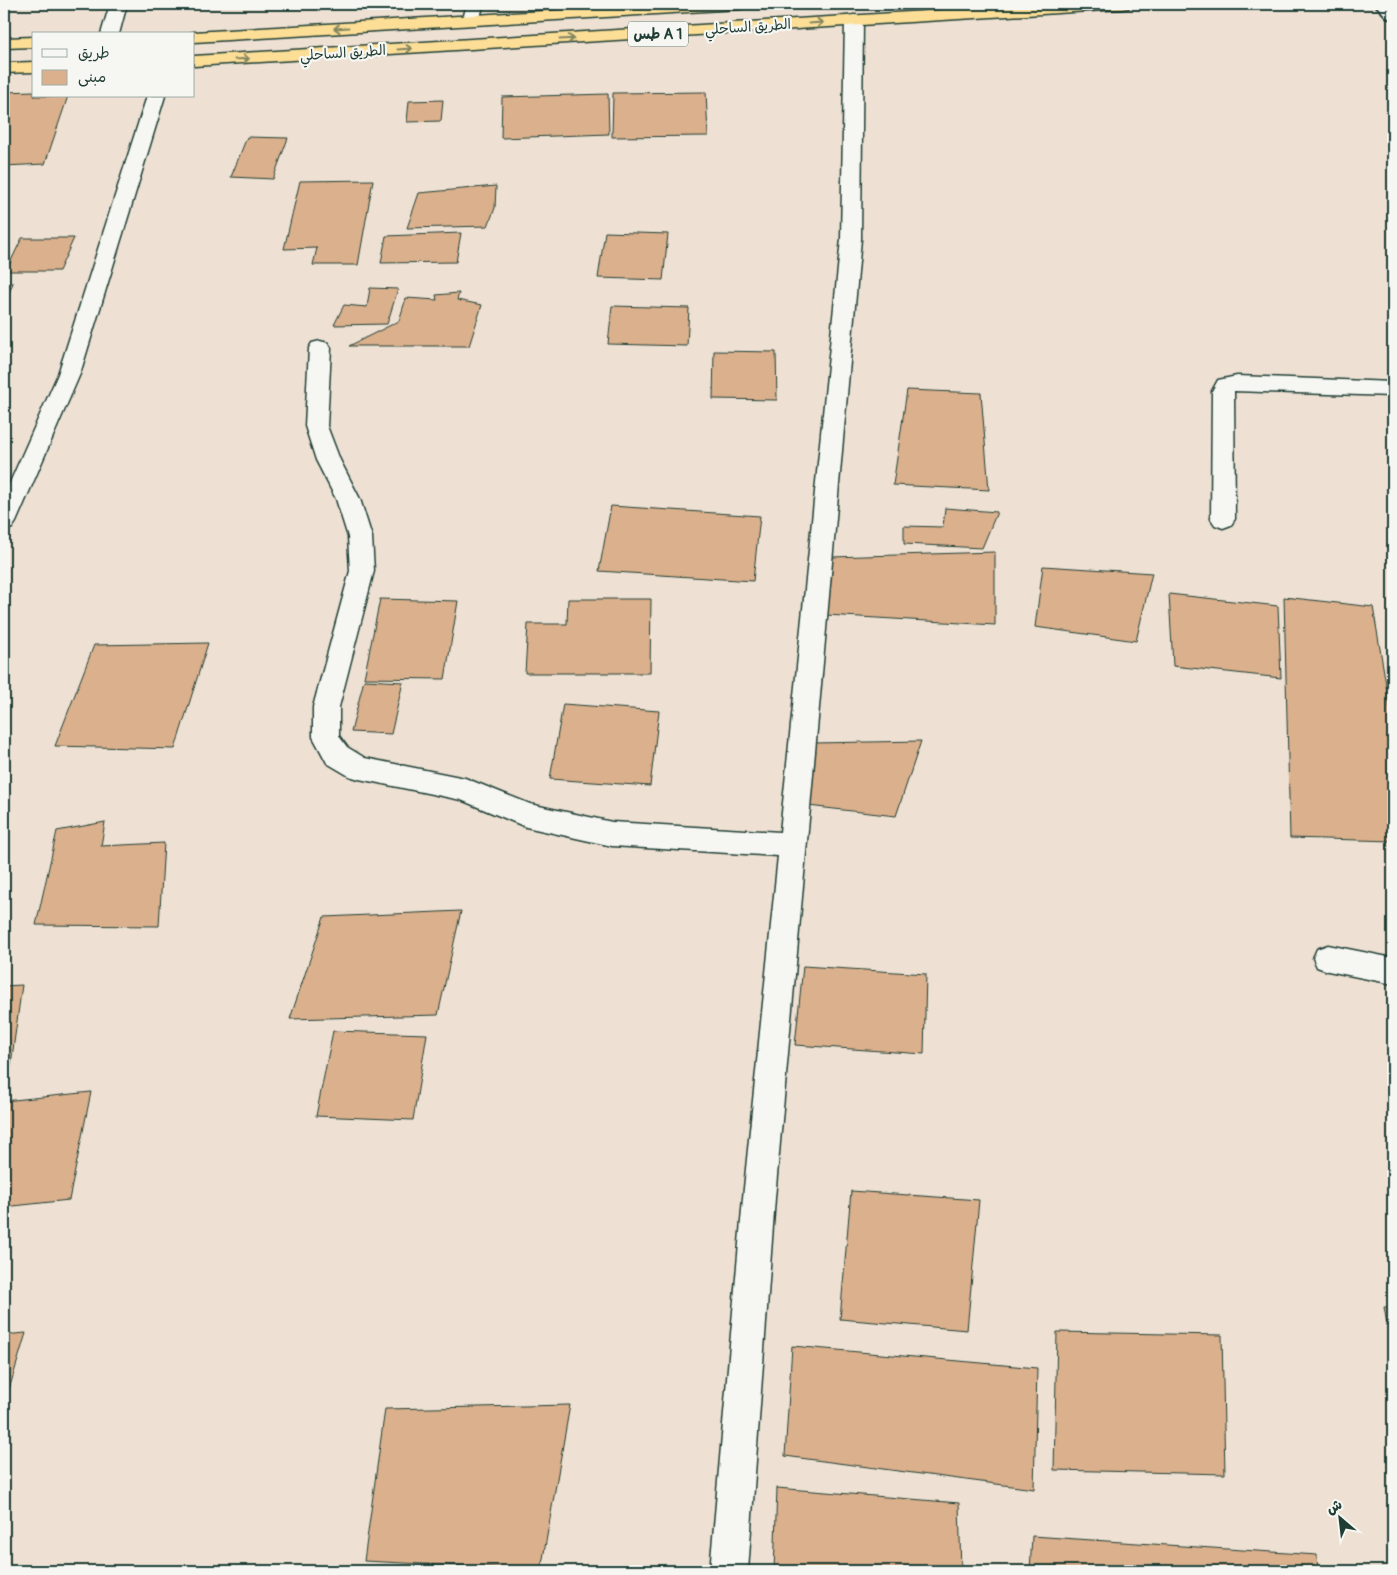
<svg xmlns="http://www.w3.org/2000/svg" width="1397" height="1575" font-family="Pangolin,'Playpen Sans Arabic',sans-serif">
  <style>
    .building { fill: #dbb08c; stroke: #1f3d34 }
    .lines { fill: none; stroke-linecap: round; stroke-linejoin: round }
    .service-casing { stroke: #1f3d34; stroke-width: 4 }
    .minor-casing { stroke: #1f3d34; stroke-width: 3 }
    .trunk-casing { stroke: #1f3d34; stroke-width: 3 }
    .service { fill: #f6f6f2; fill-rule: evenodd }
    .minor { fill: #f6f6f2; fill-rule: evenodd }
    .trunk { fill: #fcde96; fill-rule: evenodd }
    .oneway { stroke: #828560 }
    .labels { text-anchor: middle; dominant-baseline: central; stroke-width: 4.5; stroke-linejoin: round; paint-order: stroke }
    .far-street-label { font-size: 14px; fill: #1f3d34; stroke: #f6f6f2 }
    .shield { fill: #f6f6f2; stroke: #60746d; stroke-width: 1 }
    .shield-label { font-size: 15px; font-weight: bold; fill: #1f3d34 }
  </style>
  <rect width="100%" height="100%" fill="#eee1d3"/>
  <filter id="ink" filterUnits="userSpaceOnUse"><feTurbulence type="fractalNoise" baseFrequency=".02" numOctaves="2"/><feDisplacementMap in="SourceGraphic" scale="10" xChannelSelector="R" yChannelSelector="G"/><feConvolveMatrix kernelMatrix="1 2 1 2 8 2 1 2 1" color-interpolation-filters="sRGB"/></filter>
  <g filter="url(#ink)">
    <!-- building -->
    <path class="building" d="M34 91V96H68L45 164 4 166V92Z
      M706 92 708 136 612 137 613 93Z
      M608 94 609 134 501 138 502 97Z
      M443 100 441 121 407 122 409 101Z
      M247 137 288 138 273 179 231 177Z
      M373 180 358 265H313L317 248 284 249 300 181Z
      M496 186 495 208 488 226 407 228 419 193Z
      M605 232 668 234 663 280 598 278Z
      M461 233 456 262 381 263 386 236Z
      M22 238H74L59 271H6Z
      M4 283H13L4 305Z
      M370 288 398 289 387 324 334 325 344 305 367 307Z
      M459 293 457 300 482 305 469 346H349L399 321 406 298 437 300 436 295Z
      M612 306 689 308 687 346 608 344Z
      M714 351 776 352 777 400 713 399Z
      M907 390 981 393 989 490 893 485Z
      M611 506 760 516 753 581 599 571Z
      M945 508 997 512 982 548 904 544V526L943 527Z
      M995 552V625L826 615 832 557Z
      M1043 566 1152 573 1136 641 1035 627Z
      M1169 594 1278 606 1281 678 1173 666Z
      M1284 597 1373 607 1393 726V841L1290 838Z
      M380 599 458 601 445 679 364 678Z
      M568 599H651L650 673H525L528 624H567Z
      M208 643 175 749 55 746 94 645Z
      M364 680 403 682 391 734 351 732Z
      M563 704 659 711 650 786 550 779Z
      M921 741 896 816 808 806 815 743Z
      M105 822 101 846 164 843 159 926 36 925 57 831Z
      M461 911 438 1015 290 1019 324 917Z
      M803 966 926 974 924 1054 795 1045Z
      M22 985 8 1086H4V986Z
      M333 1031 427 1034 413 1120 316 1116Z
      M91 1092 69 1200 4 1207V1101Z
      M851 1191 979 1200 967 1330 840 1319Z
      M1384 1307H1393V1358Z
      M1057 1332 1222 1335 1225 1474 1054 1470Z
      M26 1333 4 1406V1335Z
      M792 1346 1037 1368 1034 1489 785 1456Z
      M570 1405 541 1570 364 1561 385 1409Z
      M777 1488 959 1503 961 1571H774Z
      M1032 1536 1317 1555 1318 1571H1030Z"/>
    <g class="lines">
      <!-- service casing -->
      <g class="service-casing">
        <path id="service" d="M1375 4H1390L1393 7V19L1388 18Z"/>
      </g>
      <!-- minor casing -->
      <g class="minor-casing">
        <path id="minor" d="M110 4H127L119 34H101Z
          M467 4H484L478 23 472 24 466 23 463 19Z
          M854 15 860 16 863 20 861 239 775 1198 748 1571H710L743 1198 778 856 612 846 526 827 461 800 359 779 349 776 327 763 313 737V707L350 571 348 537 336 499 316 460 305 426 309 348 312 343 320 341 328 343 331 348 327 426 340 460 360 499 372 537 374 571 339 707V736L347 747 365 758 465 778 530 804 612 822 780 832 841 239 845 20 848 16Z
          M147 96H165L80 374 16 522 12 528 4 531V496L58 374Z
          M1237 376 1393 382V396L1234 391 1235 519 1231 525 1223 528 1215 525 1211 519 1212 391 1218 380Z
          M1328 945 1393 958V984L1328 971 1317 967 1313 958 1317 949Z"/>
      </g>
      <!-- trunk casing -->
      <g class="trunk-casing">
        <path id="trunk" d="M658 4H748L745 8 739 9 194 42V34H187L194 32Z
          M1042 4H1131L1128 8 1122 9 194 66V56Z
          M34 37V47L4 48V38Z
          M34 62V72L4 73V63Z"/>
      </g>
      <!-- service -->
      <use href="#service" class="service"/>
      <!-- minor -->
      <use href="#minor" class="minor"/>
      <!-- trunk -->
      <use href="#trunk" class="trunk"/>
    </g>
    <!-- one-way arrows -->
    <defs><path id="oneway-shaft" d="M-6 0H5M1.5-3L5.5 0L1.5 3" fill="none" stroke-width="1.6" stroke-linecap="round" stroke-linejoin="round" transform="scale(1.25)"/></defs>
    <g class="oneway">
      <use href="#oneway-shaft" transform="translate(816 23) rotate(-4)"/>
      <use href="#oneway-shaft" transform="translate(341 28) rotate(176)"/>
      <use href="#oneway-shaft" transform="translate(567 39) rotate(-3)"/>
      <use href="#oneway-shaft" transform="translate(405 49) rotate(-4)"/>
      <use href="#oneway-shaft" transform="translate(242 59) rotate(-3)"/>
    </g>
  </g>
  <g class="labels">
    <!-- far-street labels -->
    <g class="far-street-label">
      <text transform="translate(748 27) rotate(-4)">الطريق الساحلي</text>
      <text transform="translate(343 53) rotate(-4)">الطريق الساحلي</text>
    </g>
    <!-- shield labels -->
    <rect class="shield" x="628" y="21.5" width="60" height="25" rx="4"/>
    <g class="shield-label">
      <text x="658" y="34">طس A 1</text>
    </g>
  </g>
  <!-- margin -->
  <rect width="1397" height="1575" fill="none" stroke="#f6f6f2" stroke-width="20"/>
  <rect x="10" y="10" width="1377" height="1555" fill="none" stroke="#1f3d34" stroke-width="2" filter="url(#ink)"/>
  <!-- legend -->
  <rect x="32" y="32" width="162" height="65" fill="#f6f6f2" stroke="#a0aca6"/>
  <rect x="42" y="49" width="25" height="8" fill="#f6f6f2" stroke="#a0aca6"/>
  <text x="78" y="58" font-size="15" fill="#1f3d34">طريق</text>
  <rect x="42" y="70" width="25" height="15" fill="#dbb08c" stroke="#a0aca6"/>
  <text x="78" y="82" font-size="15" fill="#1f3d34">مبنى</text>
  <!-- north arrow -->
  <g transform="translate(1340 1518) rotate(332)" stroke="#f6f6f2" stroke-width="4" paint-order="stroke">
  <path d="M0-4L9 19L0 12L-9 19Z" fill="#1f3d34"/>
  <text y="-8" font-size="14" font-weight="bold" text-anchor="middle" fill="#1f3d34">ش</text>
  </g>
</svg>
